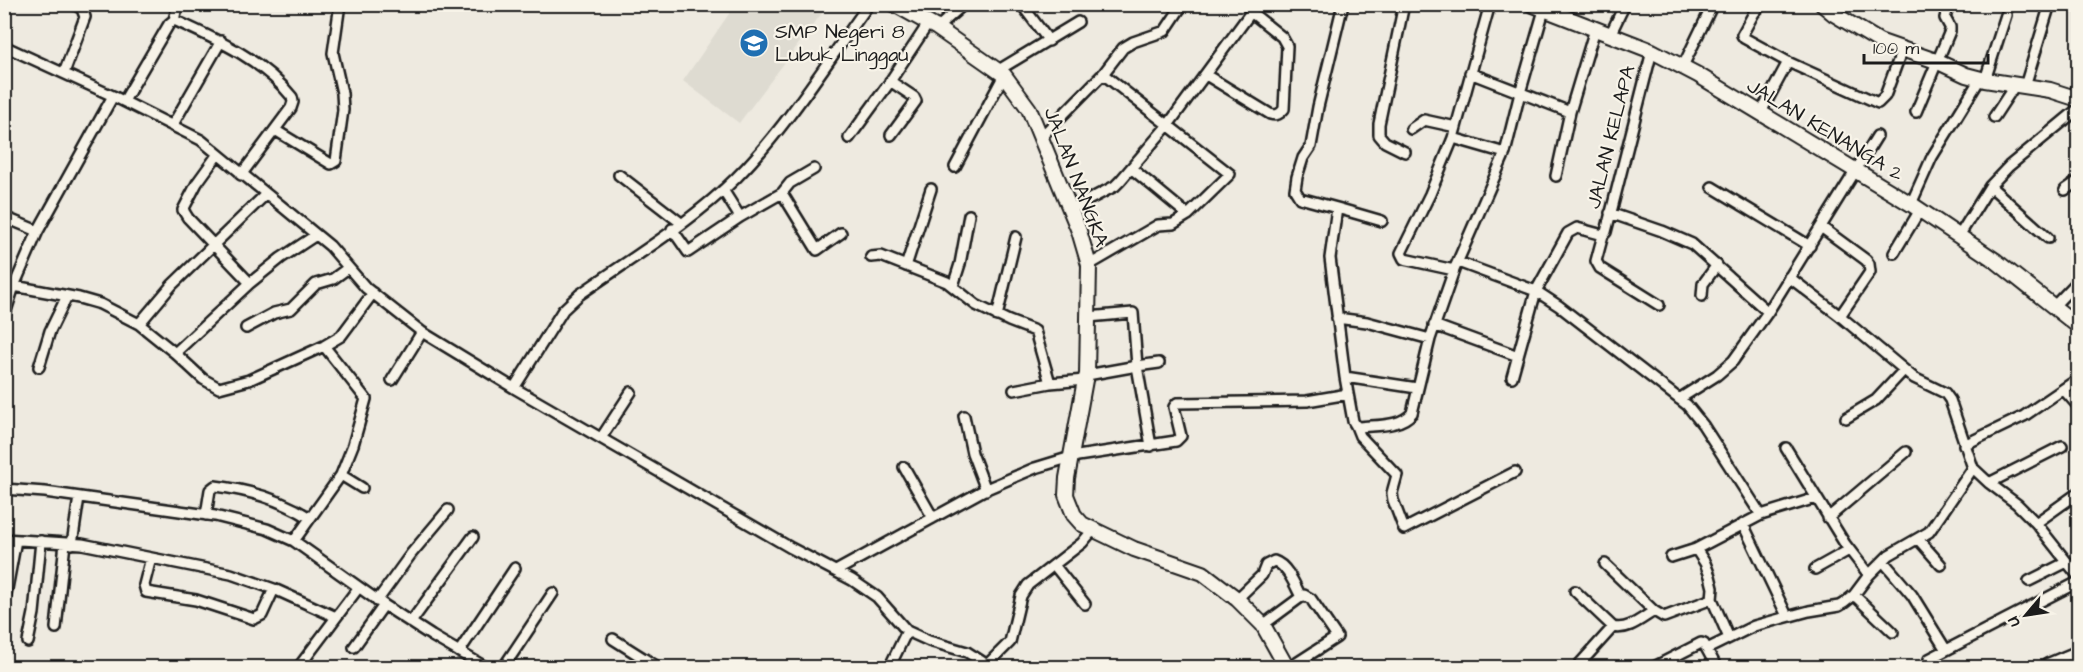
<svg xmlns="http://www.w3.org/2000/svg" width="2083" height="672" font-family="'Architects Daughter',sans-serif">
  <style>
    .built { fill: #dedbd1 }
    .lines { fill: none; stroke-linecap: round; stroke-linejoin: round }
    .street-casing { stroke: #1c1c1c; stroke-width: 14 }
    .secondary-casing { stroke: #1c1c1c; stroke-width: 18 }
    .street { stroke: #f7f3e8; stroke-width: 9 }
    .secondary { stroke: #f7f3e8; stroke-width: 14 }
    .labels { text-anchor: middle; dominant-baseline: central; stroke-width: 4.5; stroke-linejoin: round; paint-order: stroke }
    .poi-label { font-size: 20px; fill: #1c1c1c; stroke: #f7f3e8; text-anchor: start }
    .street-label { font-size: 20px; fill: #1c1c1c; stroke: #f7f3e8 }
  </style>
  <rect width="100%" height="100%" fill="#eeeae0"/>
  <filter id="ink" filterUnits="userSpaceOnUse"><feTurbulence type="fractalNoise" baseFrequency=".0167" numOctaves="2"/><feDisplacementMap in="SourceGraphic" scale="12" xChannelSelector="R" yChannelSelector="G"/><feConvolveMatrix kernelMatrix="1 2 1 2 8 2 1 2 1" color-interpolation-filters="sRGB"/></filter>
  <g filter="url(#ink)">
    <!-- built -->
    <path class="built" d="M735 5H828L739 123 683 81Z"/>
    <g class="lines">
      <!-- street casing -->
      <g class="street-casing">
        <path id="street" d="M1343 4 1318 107 1311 146 1303 158 1297 177 1295 190 1300 198 1337 208 1330 258 1345 377 1353 421 1356 426 1360 427C1375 425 1401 427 1412 413L1430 339 1454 270 1505 153 1520 93 1544 10
          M1404 4 1379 124V135L1385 142 1405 152
          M1762 4 1754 13 1742 35 1744 38 1788 62 1878 103 1885 96 1902 50
          M1022 5 1049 41
          M174 20C216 39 262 59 292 97L293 102 291 108 241 175
          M937 28 964 4
          M1610 35 1625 4
          M4 46 113 96 201 140 330 246 366 288 422 332 514 388 791 548 852 580 877 597 907 631 929 641 967 652 992 668
          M1683 66 1713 4
          M997 71 1078 22
          M64 73 85 17 82 9 74 4
          M1470 73 1570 112
          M1206 75 1270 114C1277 116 1280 114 1284 109L1287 46 1282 37 1252 13
          M1985 80 2006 15
          M890 81 914 97 916 101 891 135
          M2025 86 2050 4
          M2074 97 2078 85
          M124 101 169 24 174 20 178 4
          M1916 112 1950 31V27L1945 18 1949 4
          M1760 114 1788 62
          M1994 117 2015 85
          M172 126 221 41
          M1411 129 1424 120 1456 127
          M275 130 331 164 336 161 343 110 342 93 333 53 340 4
          M1041 137 1103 74 1123 48 1133 42 1165 31 1183 4
          M849 138 887 86 928 24
          M1453 138 1505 153
          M218 154 197 183 183 210 188 218 250 283
          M955 167 1004 75
          M1131 168 1188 215
          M619 175 681 223
          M1556 176 1570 112 1595 29
          M1990 186 2048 238
          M1712 187 1810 246
          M723 190 740 217
          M2065 190 2078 181
          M782 193 817 250 841 233
          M265 195 172 285 139 324 175 353 203 379 219 388 249 380 324 346 341 336 373 293
          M1911 204 1932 157 1980 79
          M1337 208 1382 221
          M1071 209 1115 186 1120 181 1168 125 1257 4
          M1610 213 1662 231 1692 244 1768 312
          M4 217 38 231 113 96
          M1821 227 1866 260 1869 264 1870 272 1840 316
          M672 229 688 252 740 217 782 193 790 183 814 169
          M1603 235 1596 261 1600 268 1659 305
          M1959 236 1990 186 2009 166 2078 109
          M1894 253 1920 210
          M871 257 881 256 947 282 976 305 1009 321 1035 331 1050 383
          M1458 262 1536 291 1559 306 1687 405 1703 425 1761 515
          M1089 265 1158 225 1173 224 1188 215 1230 174 1103 74
          M906 266 931 189
          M1454 270 1404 259 1401 253 1430 194 1453 138 1490 4
          M1789 277 1840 316 1914 378 1945 393 1950 400 1973 468 1989 483 2017 504 2036 523 2078 576
          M4 283 14 286 38 231
          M953 286 960 264 969 215
          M1702 296 1703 284 1717 265
          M2054 306 2078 281
          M997 316 1016 237
          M4 317 14 286 79 298 100 304 139 324
          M1088 317 1133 313 1137 366 1159 363
          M1337 318 1367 322 1430 339
          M1434 325 1518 356
          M246 328 274 313 291 309 316 284 333 279 348 268
          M175 353 250 283 281 258 316 235
          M39 367 50 331 67 296
          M1087 375 1137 366 1151 446
          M1345 377 1417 388
          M1512 377 1536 291 1568 233 1577 228 1603 235 1606 232 1652 51
          M392 380 422 332
          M514 388 563 310 579 295C630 259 692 222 736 178 786 128 827 62 869 4
          M1014 390 1050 383 1085 380
          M2064 390 2078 406
          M1679 399 1717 375 1733 361 1768 312 1877 136
          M964 416 972 453 986 490
          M1846 418 1876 400 1904 370
          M1356 426 1360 436 1397 475 1392 493 1393 500 1404 529 1515 472
          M601 438 631 392
          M1964 445 2024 416 2078 379
          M1786 448 1845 544 1869 575
          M904 467 933 518
          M341 475 362 488
          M1989 483 2062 446
          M4 489 45 492 215 516 267 529 294 541 384 605 432 636 487 668
          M206 515 210 490 215 486C249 490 280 499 310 518
          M1828 518 1906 452
          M2036 523 2078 493
          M1743 524 1787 616
          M4 539 82 544 231 574 274 589 336 617
          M1918 539 1941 565
          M294 541 341 475 353 445 366 399 324 346
          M72 544 79 497
          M1671 557 1696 549
          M151 558 144 585 146 592 196 600 254 619 262 615 274 589
          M1883 561 1912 595 1946 650
          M1605 564 1654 611 1664 617 1712 599
          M1054 565 1085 604
          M1815 569 1849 550
          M836 571 984 490 1035 468 1071 457 1176 441 1181 436 1174 407 1177 403 1307 401 1348 394
          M2029 581 2067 562
          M1575 591 1613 627C1628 631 1642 618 1654 611
          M1854 595 1893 632
          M1237 599 1262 575 1266 565 1274 561C1287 565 1295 585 1301 597L1304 595 1311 599 1337 637 1289 668
          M377 601 411 554 448 510
          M4 605 16 540
          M411 622 473 537
          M1263 625 1301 597
          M56 628 65 543
          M1729 638 1712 599 1713 588 1710 576 1705 563 1696 549 1761 515 1816 498
          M613 639 659 668
          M28 642 34 613 41 541
          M354 647 384 605
          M1707 649 1754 626 1809 611 1839 606 1844 603 1854 595 1869 575 1889 555 1929 532 1973 468
          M459 652 515 568
          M1929 659 2078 582
          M2047 664 2078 651
          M298 668 359 587
          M503 668 553 593
          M889 668 907 631
          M984 668 1010 642 1021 596 1028 585 1082 543 1093 530
          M1576 668 1613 627
          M1652 668 1701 643 1704 644 1717 668"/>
      </g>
      <!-- secondary casing -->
      <g class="secondary-casing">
        <path id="secondary" d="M894 4 937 28 1004 75 1029 109 1079 231 1089 265 1087 375 1085 380 1067 478 1066 495 1074 515 1082 524 1134 549 1203 573 1237 599 1263 625 1287 668
          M1531 4 1652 51 1698 75 1911 204 1996 261 2078 326
          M1822 4 1834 14 1879 41 1936 61 1966 75 1985 80 2050 90 2078 99"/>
      </g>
      <!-- street -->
      <use href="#street" class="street"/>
      <!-- secondary -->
      <use href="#secondary" class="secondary"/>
    </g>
  </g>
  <!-- icons -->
  <defs>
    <g id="school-disc" transform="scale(1.5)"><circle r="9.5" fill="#1f6fb2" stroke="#f7f3e8"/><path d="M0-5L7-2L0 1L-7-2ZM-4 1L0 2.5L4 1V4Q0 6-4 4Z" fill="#fff"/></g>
  </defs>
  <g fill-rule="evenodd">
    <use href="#school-disc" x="754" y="43"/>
  </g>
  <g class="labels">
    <!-- poi labels -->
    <g class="poi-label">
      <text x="775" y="32">SMP Negeri 8<tspan x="775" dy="23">Lubuk Linggau</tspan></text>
    </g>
    <!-- street labels -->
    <g class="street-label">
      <text transform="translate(1825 130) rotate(31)">JALAN KENANGA 2</text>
      <text transform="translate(1611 137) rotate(-76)">JALAN KELAPA</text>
      <text transform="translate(1076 177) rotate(69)">JALAN NANGKA</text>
    </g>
  </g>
  <!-- margin -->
  <rect width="2083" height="672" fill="none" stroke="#f7f3e8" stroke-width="24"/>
  <rect x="12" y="12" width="2059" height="648" fill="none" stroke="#1c1c1c" stroke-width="2" filter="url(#ink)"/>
  <!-- north arrow -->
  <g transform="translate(2026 615) rotate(241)" stroke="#f7f3e8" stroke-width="4.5" paint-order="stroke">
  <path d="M0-4.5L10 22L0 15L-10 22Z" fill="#1c1c1c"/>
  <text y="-9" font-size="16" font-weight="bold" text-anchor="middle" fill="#1c1c1c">U</text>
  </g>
  <!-- scale -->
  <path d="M1864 54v9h124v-9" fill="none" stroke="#1c1c1c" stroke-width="3"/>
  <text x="1873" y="54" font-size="18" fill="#1c1c1c" stroke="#f7f3e8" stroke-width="4.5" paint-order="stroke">100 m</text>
</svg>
